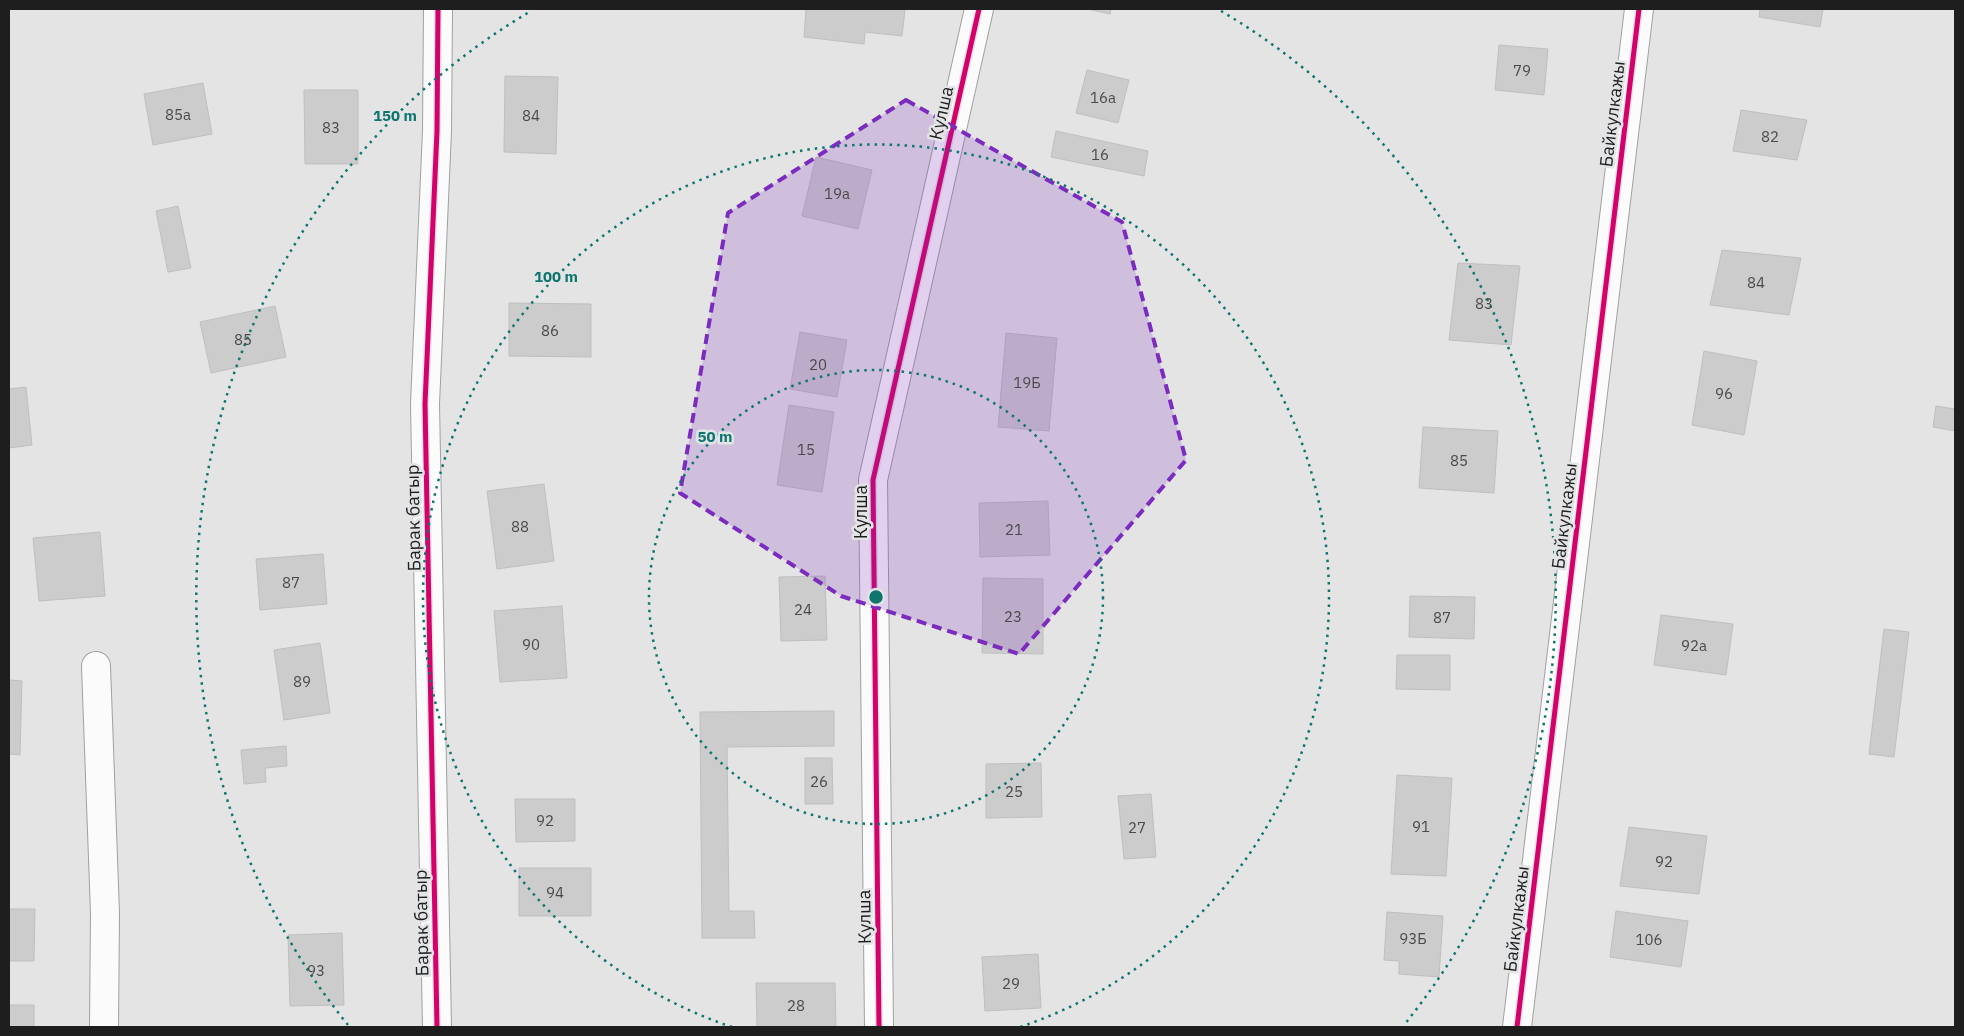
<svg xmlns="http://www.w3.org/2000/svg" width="1964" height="1036" font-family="'IBM Plex Sans',sans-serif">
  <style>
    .building { fill: #cccccd; stroke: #bfbfc0 }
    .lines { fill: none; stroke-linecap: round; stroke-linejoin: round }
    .street-casing { stroke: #a1a1a2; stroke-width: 30 }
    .street { stroke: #fbfbfb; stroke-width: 28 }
    .cycleway-casing { stroke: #e3e4e6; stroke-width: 8 }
    .cycleway { stroke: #d6006c; stroke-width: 5 }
    .marked { fill: #7b2cbf; fill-opacity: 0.2; stroke: #7b2cbf; stroke-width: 4; stroke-dasharray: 10 6; stroke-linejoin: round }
    .ring { fill: none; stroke: #0f766e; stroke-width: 2.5; stroke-dasharray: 2.5 5 }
    .labels { text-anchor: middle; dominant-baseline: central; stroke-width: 5; stroke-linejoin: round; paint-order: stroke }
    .number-label { font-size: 15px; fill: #4a4a4c }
    .street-label { font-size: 18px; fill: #1e1e1f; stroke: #e3e4e6 }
    .centre { fill: #0f766e; stroke: #e3e4e6; stroke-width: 2.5 }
    .ring-label { font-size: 15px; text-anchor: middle; font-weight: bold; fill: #0f766e; stroke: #e3e4e6; stroke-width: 5; stroke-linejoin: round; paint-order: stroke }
  </style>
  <rect width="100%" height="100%" fill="#e4e4e5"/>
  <!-- building -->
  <path class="building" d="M806 9H905L902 36 865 32 864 44 804 37Z
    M1088 9H1111L1110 14Z
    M1760 9H1823L1820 27 1759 17Z
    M1499 45 1548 49 1544 95 1495 90Z
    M1087 70 1129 80 1118 123 1076 113Z
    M505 76 558 77 556 154 504 152Z
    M203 83 212 134 153 145 144 94Z
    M304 90H358V164H305Z
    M1741 110 1807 120 1797 160 1733 151Z
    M1056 131 1148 151 1144 176 1051 157Z
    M816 157 872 170 858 229 802 216Z
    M178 206 191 268 168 272 156 211Z
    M1722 250 1801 258 1789 315 1710 305Z
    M1458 263 1520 266 1511 345 1449 340Z
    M509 303 591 304V357L509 356Z
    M275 306 286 357 211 373 200 322Z
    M800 332 847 340 837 397 790 389Z
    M1006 333 1057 338 1049 431 998 427Z
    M1704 351 1757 361 1744 435 1692 425Z
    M26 387 32 445 9 448V389Z
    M789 405 834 412 822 492 777 485Z
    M1936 406 1955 409V431L1933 427Z
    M1423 427 1498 431 1494 493 1419 488Z
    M544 484 554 561 497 569 487 491Z
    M1048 501 1050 555 980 557 979 503Z
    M100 532 105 596 39 601 33 538Z
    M323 554 327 604 260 610 256 559Z
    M825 576 827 640 781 641 779 577Z
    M983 578 1043 579V654L982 653Z
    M1410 596 1475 597 1474 639 1409 637Z
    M562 606 567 678 500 682 494 611Z
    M1661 615 1733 624 1726 675 1654 665Z
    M1884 629 1909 632 1894 757 1869 754Z
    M320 643 330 713 284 720 274 650Z
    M1397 655H1450V690L1396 689Z
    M9 680 22 681 20 755 9 754Z
    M834 711V746L727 747 729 911H754L755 938H702L700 712Z
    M286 746 287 766 265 768 266 782 244 784 241 750Z
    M805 758H832L833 804H805Z
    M1041 763 1042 817 986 818V764Z
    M1397 775 1452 778 1446 876 1391 874Z
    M1151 794 1156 857 1124 859 1118 796Z
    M515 799H575V841L516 842Z
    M1629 827 1707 836 1699 894 1620 886Z
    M519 868H591V916H519Z
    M9 909H35L34 961H9Z
    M1616 911 1688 921 1681 967 1610 957Z
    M1387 912 1443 916 1439 977 1399 974V961L1384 960Z
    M342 933 344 1005 290 1006 288 935Z
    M1038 954 1041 1008 985 1011 982 957Z
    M756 983H835L836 1027H757Z
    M9 1005H34V1027H9Z"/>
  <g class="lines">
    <!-- street casing -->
    <g class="street-casing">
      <path id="street" d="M96 666 105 913 104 1027
        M437 1027 425 404 437 131 438 9
        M879 1027 873 480 979 9
        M1517 1027 1639 9"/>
    </g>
    <!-- street -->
    <use href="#street" class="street"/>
    <!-- cycleway casing -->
    <g class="cycleway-casing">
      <path id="cycleway" d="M437 1027 425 404 437 131 438 9
        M879 1027 873 480 979 9
        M1517 1027 1639 9"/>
    </g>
    <!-- cycleway -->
    <use href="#cycleway" class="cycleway"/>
  </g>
  <!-- marked area -->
  <path class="marked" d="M906 100 1122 222 1186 460 1019 654 841 596 680 493 728 213Z"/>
  <!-- distance rings -->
  <g class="ring">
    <circle cx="876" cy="597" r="227"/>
    <path d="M732 1027A453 453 0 1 1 1020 1027"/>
    <path d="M348 1025A680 680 0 0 1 531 11M1221 11A680 680 0 0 1 1404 1025"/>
  </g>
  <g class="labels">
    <!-- number labels -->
    <g class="number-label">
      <text x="1522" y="70">79</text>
      <text x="1103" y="97">16а</text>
      <text x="178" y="114">85а</text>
      <text x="531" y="115">84</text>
      <text x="331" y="127">83</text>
      <text x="1770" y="136">82</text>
      <text x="1100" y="154">16</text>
      <text x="837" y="193">19а</text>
      <text x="1756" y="282">84</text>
      <text x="1484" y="303">83</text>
      <text x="550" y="330">86</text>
      <text x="243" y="339">85</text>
      <text x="818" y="364">20</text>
      <text x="1027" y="382">19Б</text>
      <text x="1724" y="393">96</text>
      <text x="806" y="449">15</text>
      <text x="1459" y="460">85</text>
      <text x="520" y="526">88</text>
      <text x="1014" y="529">21</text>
      <text x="291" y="582">87</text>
      <text x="803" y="609">24</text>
      <text x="1013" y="616">23</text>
      <text x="1442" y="617">87</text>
      <text x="531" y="644">90</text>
      <text x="1694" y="645">92а</text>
      <text x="302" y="681">89</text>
      <text x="819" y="781">26</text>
      <text x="1014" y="791">25</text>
      <text x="545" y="820">92</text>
      <text x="1421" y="826">91</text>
      <text x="1137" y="827">27</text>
      <text x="1664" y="861">92</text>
      <text x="555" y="892">94</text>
      <text x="1413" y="938">93Б</text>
      <text x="1649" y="939">106</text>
      <text x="316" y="970">93</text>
      <text x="1011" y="983">29</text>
      <text x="796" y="1005">28</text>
    </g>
    <!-- street labels -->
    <g class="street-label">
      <text transform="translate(941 113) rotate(-77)">Кулша</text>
      <text transform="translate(1612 114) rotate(-83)">Байкулкажы</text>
      <text transform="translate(860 512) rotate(-90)">Кулша</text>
      <text transform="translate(1564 516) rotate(-83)">Байкулкажы</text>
      <text transform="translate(413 518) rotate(-91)">Барак батыр</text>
      <text transform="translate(864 917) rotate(-91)">Кулша</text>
      <text transform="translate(1516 919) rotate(-83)">Байкулкажы</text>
      <text transform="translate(421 923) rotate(-91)">Барак батыр</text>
    </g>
  </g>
  <circle cx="876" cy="597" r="8" class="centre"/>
  <g class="ring-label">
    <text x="395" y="121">150 m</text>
    <text x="556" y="282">100 m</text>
    <text x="715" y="442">50 m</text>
  </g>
  <!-- border -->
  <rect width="1964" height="1036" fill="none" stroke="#1e1e1f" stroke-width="20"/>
</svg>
